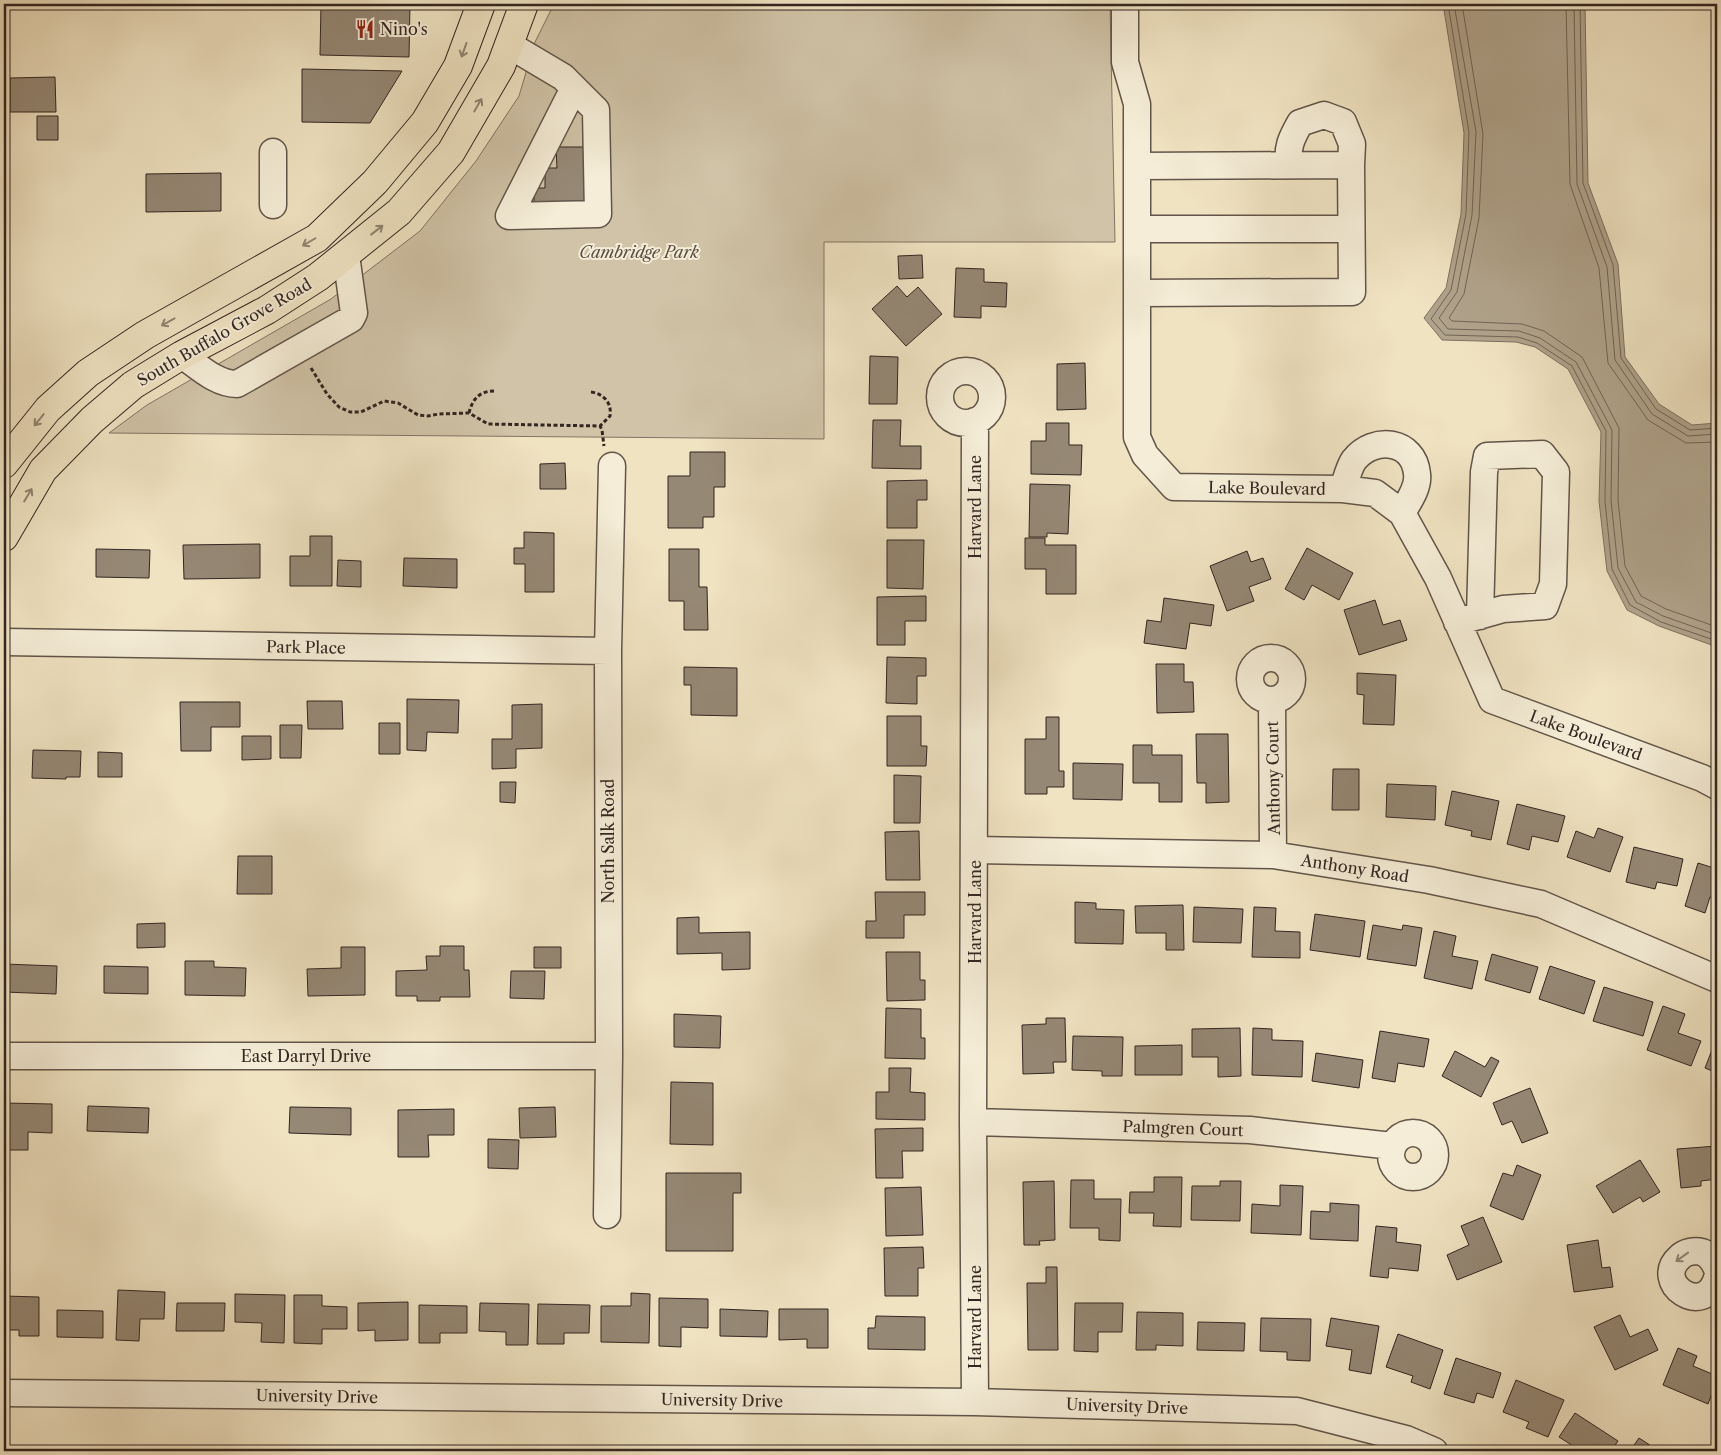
<svg xmlns="http://www.w3.org/2000/svg" width="1721" height="1455" font-family="'Libre Caslon Text',serif">
  <style>
    .green { fill: #d0c3a7; stroke: #827464 }
    .water { fill: #b0a38b; stroke: #7e7161 }
    .lines { fill: none; stroke-linecap: round; stroke-linejoin: round }
    .shore { stroke: #726456; stroke-width: 1 }
    .building { fill: #958875; stroke: #332621 }
    .minor-casing { stroke: #625549; stroke-width: 29 }
    .major-casing { stroke: #332621; stroke-width: 30 }
    .path { stroke: #332621; stroke-width: 3; stroke-dasharray: 4 2.5; stroke-linecap: butt }
    .minor { stroke: #f5edd7; stroke-width: 26 }
    .major { stroke: #f0e3c2; stroke-width: 28 }
    .oneway { stroke: #928472 }
    .oneway2 { stroke: #948a7c }
    .labels { text-anchor: middle; dominant-baseline: central; stroke-width: 4; stroke-linejoin: round; paint-order: stroke }
    .poi-label { font-size: 16px; fill: #332621; stroke: #f5edd7; text-anchor: start }
    .park-label { font-size: 16px; font-style: italic; fill: #5a4d42; stroke: #f5edd7 }
    .street-label { font-size: 16px; fill: #332621; stroke: #f5edd7 }
  </style>
  <rect width="100%" height="100%" fill="#f0e3c2"/>
  <filter id="stains"><feTurbulence type="fractalNoise" baseFrequency=".004" numOctaves="4"/><feColorMatrix values="0 0 0 0 .2 0 0 0 0 .09 0 0 0 0 .02 0 0 0 .5 -.17"/></filter>
  <radialGradient id="worn" r=".72"><stop offset=".6" stop-color="#630" stop-opacity="0"/><stop offset="1" stop-color="#630" stop-opacity=".3"/></radialGradient>
  <!-- green -->
  <path class="green" d="M554 4H1110L1115 242H824V439L109 433 147 405 331 299 420 231 476 161 519 96 535 42Z"/>
  <!-- water -->
  <path class="water" d="M1443 4H1585L1588 183 1618 264 1625 357 1659 404 1692 425 1717 423V647L1659 626 1627 610 1607 571 1599 501 1601 432 1568 369 1535 347 1516 342 1442 340 1424 318 1446 288 1461 214 1464 133Z"/>
  <g class="lines">
    <!-- shore -->
    <path class="shore" d="M1448 4 1469 132 1466 214 1451 290 1431 319 1445 335 1518 337 1537 343 1572 366 1606 431 1605 501 1612 569 1630 605 1661 622 1717 641
      M1454 4 1476 132 1472 215 1457 292 1439 318 1448 329 1519 331 1540 338 1576 362 1612 430 1611 500 1618 568 1636 602 1663 616 1717 635
      M1462 4 1483 134 1479 218 1464 294 1449 318 1452 321 1522 324 1544 331 1582 357 1619 428 1618 500 1625 566 1641 596 1666 609 1717 627
      M1566 4 1570 184 1599 268 1608 363 1648 420 1686 443 1717 442
      M1574 4 1577 184 1607 267 1615 360 1652 414 1688 436 1717 434
      M1580 4 1583 183 1613 265 1621 358 1656 409 1690 430 1717 428"/>
  </g>
  <!-- building -->
  <path class="building" d="M5 4H22V8L5 9Z
    M321 4H410L409 57 320 55Z
    M302 69 402 71 370 123 302 122Z
    M55 77 56 112H10V78Z
    M37 116H58V140H37Z
    M556 147H586V208H534V188H545V168H557Z
    M221 173V211L146 212V174Z
    M922 255 923 278 899 279 898 256Z
    M956 268 984 269V282L1007 283 1006 307 981 306V318L954 317Z
    M897 286 907 297 918 287 942 314 906 346 872 309Z
    M870 356 898 357 897 404H869Z
    M1085 363 1086 409 1057 410V364Z
    M873 420H901L900 446H921V469L872 468Z
    M1046 423H1069V445H1082L1081 475 1031 474V441H1046Z
    M690 452H725V487H714V517H703V528H668V476H690Z
    M565 463 566 489H540V464Z
    M927 480V500H917V528H887V481Z
    M1030 484 1070 485 1068 534 1047 533V537H1029Z
    M524 532 554 533V592H525V564H514V548H524Z
    M310 536H332V586H290V556H310Z
    M1025 538H1045V545H1076V594H1046V569H1025Z
    M887 540H924L923 589 887 588Z
    M260 544V578L184 579 183 545Z
    M1307 548 1353 573 1339 600 1312 585 1304 600 1285 589Z
    M96 549 150 550 149 578 96 577Z
    M669 549H699V587H707L708 630H684V601H669Z
    M1247 551 1251 562 1263 558 1271 579 1249 587 1254 601 1227 611 1210 566Z
    M404 558 457 559V588L403 586Z
    M338 560 361 561V587L337 586Z
    M926 596V621H905V645H877V597Z
    M1164 598 1214 605 1211 626 1190 623 1186 649 1144 643 1147 620 1161 622Z
    M1375 600 1383 625 1400 620 1407 640 1359 655 1344 610Z
    M887 657 926 658V676H917V704L886 703Z
    M1156 664H1184V682H1193L1194 712 1157 713Z
    M684 667 737 668V716L691 715V685H684Z
    M1357 673 1396 675 1394 725 1363 724 1364 695 1357 694Z
    M407 699 459 700 458 733 427 732 426 751 407 750Z
    M307 701H342L343 729H308Z
    M180 702H240V727H211V751H181Z
    M542 704V748L516 749V768L492 769V739H512V705Z
    M887 716H921V746H927L926 766H887Z
    M1046 717H1059V771H1064V787H1047V794H1025V739H1046Z
    M379 723H400V754H379Z
    M280 725H302L301 758H280Z
    M1196 734H1228L1229 802 1206 803V783H1197Z
    M242 736H271V759L242 760Z
    M1133 745H1152V755H1182V802H1159V783H1133Z
    M33 750 81 751 80 777H66V779L32 778Z
    M98 752 122 753V777H98Z
    M1073 763 1123 764 1122 800 1073 799Z
    M1333 769H1359V810H1332Z
    M894 775 921 776 920 823H894Z
    M500 782H516L515 803 500 802Z
    M1387 784 1436 786 1435 820 1386 817Z
    M1452 791 1499 801 1491 840 1471 836 1472 831 1445 825Z
    M1517 804 1565 816 1558 842 1532 836 1529 850 1507 844Z
    M1598 828 1623 837 1610 872 1567 857 1576 831 1594 838Z
    M919 831 920 880H886L885 832Z
    M1634 847 1683 859 1677 886 1657 882 1655 889 1626 882Z
    M238 856H272V894H237Z
    M1698 863 1717 869V899L1710 897 1705 913 1685 906Z
    M875 892H925V915H904V938H866V921H876Z
    M1075 902 1096 903V909L1124 910 1123 944 1075 943Z
    M1183 905 1184 950H1166V933H1136L1135 906Z
    M1194 907 1243 909 1241 943 1193 942Z
    M1254 907 1276 908 1275 931 1300 932V958L1252 957Z
    M1315 914 1365 921 1360 957 1310 950Z
    M699 917V933L750 932V969L722 970V953L677 954V918Z
    M165 923V947L137 948V924Z
    M1373 925 1402 930 1403 925 1422 928 1416 966 1367 959Z
    M1434 931 1456 936 1452 956 1478 961 1472 989 1424 978Z
    M440 946H464V970H469L470 997H440V1001H417V996H396V971L427 970 426 956H440Z
    M341 947H365V995L308 996 307 969 341 968Z
    M534 947H561V968H534Z
    M886 952H920V980H925V1000L887 1001Z
    M1492 954 1538 967 1530 993 1485 980Z
    M185 961H214V967L246 968 245 996 185 995Z
    M4 964 57 966 56 994 4 992Z
    M104 966 148 967V994L104 993Z
    M1550 966 1595 981 1584 1014 1539 999Z
    M511 971H545L544 999 510 998Z
    M1604 987 1653 1002 1643 1036 1593 1021Z
    M1663 1006 1685 1014 1678 1033 1701 1041 1691 1066 1647 1050Z
    M886 1008 921 1009V1038H925V1059L885 1058Z
    M674 1014 721 1016 720 1048 674 1047Z
    M1046 1018H1065L1066 1062H1053L1054 1073 1023 1074 1022 1025 1046 1024Z
    M1240 1028 1241 1076 1218 1077V1057H1192V1029Z
    M1253 1028 1272 1029V1040L1303 1041 1302 1077 1252 1075Z
    M1380 1031 1429 1039 1424 1067 1398 1063 1395 1082 1372 1078Z
    M1073 1036 1123 1037 1122 1076H1102V1071L1072 1070Z
    M1715 1042 1717 1043V1073L1705 1068Z
    M1182 1045V1075H1135V1046Z
    M1455 1051 1485 1067 1491 1057 1499 1061 1481 1097 1442 1076Z
    M1316 1053 1363 1060 1359 1088 1312 1081Z
    M889 1068H911L910 1092 925 1093V1120L876 1119V1092H889Z
    M671 1082 713 1083V1145L670 1144Z
    M1530 1088 1548 1133 1522 1143 1512 1121 1502 1125 1493 1103Z
    M4 1103 52 1104V1133L28 1132V1150H4Z
    M88 1106 149 1108 148 1133 87 1131Z
    M290 1107 351 1108V1135L289 1133Z
    M555 1107 556 1137 520 1138 519 1108Z
    M454 1109V1135H428L429 1157H398V1110Z
    M923 1128V1151H902L903 1178H876L875 1129Z
    M488 1139 519 1140 518 1169 488 1168Z
    M1717 1146V1179L1701 1181V1186L1681 1188 1677 1149Z
    M1640 1160 1660 1192 1643 1202 1640 1197 1613 1213 1596 1186Z
    M1517 1165 1541 1175 1523 1220 1490 1206 1503 1173 1513 1176Z
    M666 1173H741V1193H733V1251H666Z
    M1154 1177H1182L1181 1227 1153 1226 1154 1213H1129L1130 1192H1154Z
    M1071 1180H1094V1199H1121L1120 1241 1099 1240V1228H1070Z
    M1054 1181 1055 1240 1039 1241 1040 1245H1024L1023 1182Z
    M1220 1181H1241L1240 1221 1191 1220 1192 1186H1220Z
    M1280 1185 1303 1186 1301 1235 1251 1233 1252 1204 1280 1206Z
    M921 1187 923 1235 886 1236 885 1188Z
    M1330 1203 1359 1205 1358 1241 1310 1239 1311 1211 1330 1212Z
    M1483 1217 1502 1262 1457 1280 1447 1255 1469 1245 1461 1226Z
    M1376 1226 1397 1228 1396 1242 1421 1245 1418 1271 1389 1268 1388 1278 1370 1276Z
    M1598 1240 1602 1268 1610 1267 1613 1287 1574 1292 1567 1245Z
    M923 1247 924 1268H918V1296H885L884 1248Z
    M1046 1267H1057L1058 1350H1028L1027 1283H1046Z
    M118 1290 165 1292 164 1319H140L139 1341 116 1340Z
    M631 1293 650 1294 649 1343 601 1342V1306H631Z
    M235 1294 285 1295 284 1343 261 1342 262 1323 235 1322Z
    M294 1295H322V1306L347 1307V1329H322V1344L294 1343Z
    M4 1296 39 1297V1336H19V1330H4Z
    M659 1298 708 1299V1328L681 1327V1347L659 1346Z
    M408 1302V1340L375 1341V1330L358 1331V1303Z
    M177 1303H225L224 1331H176Z
    M480 1303 529 1304 528 1345H506V1332L479 1331Z
    M1075 1303H1123L1122 1332H1098V1352L1074 1351Z
    M538 1304 590 1305 589 1333H564V1344H537Z
    M419 1305 467 1306V1333H440V1343H419Z
    M720 1309 768 1311 767 1337 720 1336Z
    M779 1309H828V1348H807V1339L779 1340Z
    M57 1310 103 1311V1338L57 1337Z
    M1137 1312 1183 1313V1346L1156 1345V1350H1136Z
    M1620 1315 1630 1337 1648 1329 1658 1350 1615 1370 1594 1327Z
    M876 1316 925 1317V1350L868 1349V1328H875Z
    M1261 1318 1311 1319 1310 1361 1287 1360V1352L1260 1351Z
    M1331 1318 1379 1326 1371 1374 1349 1370 1352 1350 1326 1346Z
    M1198 1322 1245 1323 1244 1351 1197 1350Z
    M1398 1334 1443 1350 1430 1389 1411 1382 1413 1376 1386 1367Z
    M1678 1348 1697 1356 1693 1366 1717 1376V1380L1708 1404 1663 1385Z
    M1456 1358 1501 1373 1493 1398 1477 1393 1474 1403 1444 1394Z
    M1516 1380 1564 1400 1548 1437 1526 1428 1529 1422 1503 1412Z
    M1575 1413 1618 1441 1611 1451H1581L1559 1437Z
    M1639 1438 1659 1451H1630Z
    M4 1445H10V1451H4Z
    M207 1448H229V1451H207Z
    M83 1449H106V1451H83Z
    M331 1449 352 1450V1451H331Z"/>
  <g class="lines">
    <!-- minor casing -->
    <g class="minor-casing">
      <path id="minor" d="M1125 4V62L1137 104V437L1145 455 1174 487 1343 489 1375 493 1402 513 1438 578 1492 700 1702 778 1717 786
        M509 45 563 77 574 88 509 216 598 214 596 110 574 88
        M273 152V205
        M1137 166 1351 165 1352 144 1343 122 1324 115 1300 123C1291 139 1287 147 1289 165
        M1137 229H1351
        M1137 293 1352 292 1351 165
        M182 355C198 366 216 384 237 384L351 319 354 313 346 255
        M940 397a26 26 0 1 1 52 0a26 26 0 1 1-52 0Z
        M1343 489C1346 480 1349 467 1354 460 1374 435 1414 440 1417 474 1419 488 1408 502 1402 513
        M1457 622 1503 609 1545 606 1553 584 1556 472 1542 454 1487 456 1484 472 1480 616
        M4 642 608 651
        M1250 679a21 21 0 1 1 42 0a21 21 0 1 1-42 0Z
        M1272 700 1273 855
        M975 850 1273 855 1429 880 1541 904 1717 979
        M4 1056H609
        M973 1122 1250 1130 1392 1146
        M1391 1155a22 22 0 1 1 44 0a22 22 0 1 1-44 0Z
        M607 1215 609 1056 608 651 612 466
        M1717 1269C1714 1261 1710 1255 1702 1252 1694 1250 1685 1252 1680 1257 1651 1282 1704 1320 1717 1278
        M4 1393 975 1402 1297 1411 1406 1439 1434 1451
        M975 1402 973 1122 975 421"/>
    </g>
    <!-- major casing -->
    <g class="major-casing">
      <path id="major" d="M4 464 48 409 88 373 145 335 317 238 375 182 425 122 458 66 481 4
        M4 537 43 470 92 420 133 385 182 355 267 310 318 277 399 212 451 152 501 66 524 4"/>
    </g>
    <!-- path -->
    <path class="path" d="M311 368 327 394 339 407 350 412H361L384 401 398 403 418 415 428 416 439 414 469 413 488 424 600 426 602 430 604 446
      M591 392C604 394 612 403 610 416L600 426
      M469 413C472 400 479 391 494 391"/>
    <!-- minor -->
    <use href="#minor" class="minor"/>
    <!-- major -->
    <use href="#major" class="major"/>
  </g>
  <!-- one-way arrows -->
  <defs><path id="oneway-shaft" d="M-6 0H5M1.5-3L5.5 0L1.5 3" fill="none" stroke-width="1.6" stroke-linecap="round" stroke-linejoin="round" transform="scale(1.25)"/></defs>
  <g class="oneway">
    <use href="#oneway-shaft" transform="translate(464 50) rotate(110)"/>
    <use href="#oneway-shaft" transform="translate(478 105) rotate(-60)"/>
    <use href="#oneway-shaft" transform="translate(377 230) rotate(-38)"/>
    <use href="#oneway-shaft" transform="translate(309 242) rotate(150)"/>
    <use href="#oneway-shaft" transform="translate(168 322) rotate(151)"/>
    <use href="#oneway-shaft" transform="translate(39 420) rotate(129)"/>
    <use href="#oneway-shaft" transform="translate(28 495) rotate(-59)"/>
  </g>
  <use class="oneway2" href="#oneway-shaft" transform="translate(1682 1257) rotate(144)"/>
  <!-- icons -->
  <defs>
    <g id="restaurant-bare" transform="scale(1.5)"><path d="M-5-6h1v4h1v-4h1v4h1v-4h1v5L-1.5 .5V6h-2V.5L-5-1ZM5-6V6H3V1.5H1.5Q1.5-4 5-6Z" fill="#8f2418" stroke="#f5edd7" stroke-width="2.5" paint-order="stroke"/></g>
  </defs>
  <g fill-rule="evenodd">
    <use href="#restaurant-bare" x="365" y="29"/>
  </g>
  <g class="labels">
    <!-- poi labels -->
    <g class="poi-label">
      <text x="380" y="29">Nino's</text>
    </g>
    <!-- park labels -->
    <g class="park-label">
      <text x="639" y="252">Cambridge Park</text>
    </g>
    <!-- street labels -->
    <g class="street-label">
      <text transform="translate(224 332) rotate(-30)">South Buffalo Grove Road</text>
      <text transform="translate(1267 488) rotate(1)">Lake Boulevard</text>
      <text transform="translate(975 507) rotate(-90)">Harvard Lane</text>
      <text transform="translate(306 647) rotate(1)">Park Place</text>
      <text transform="translate(1586 735) rotate(20)">Lake Boulevard</text>
      <text transform="translate(1273 778) rotate(-91)">Anthony Court</text>
      <text transform="translate(608 841) rotate(-90)">North Salk Road</text>
      <text transform="translate(1355 868) rotate(9)">Anthony Road</text>
      <text transform="translate(975 912) rotate(-90)">Harvard Lane</text>
      <text x="306" y="1056">East Darryl Drive</text>
      <text transform="translate(1183 1128) rotate(2)">Palmgren Court</text>
      <text transform="translate(975 1317) rotate(-90)">Harvard Lane</text>
      <text transform="translate(317 1396) rotate(1)">University Drive</text>
      <text transform="translate(722 1400) rotate(1)">University Drive</text>
      <text transform="translate(1127 1406) rotate(2)">University Drive</text>
    </g>
  </g>
  <!-- margin -->
  <rect width="1721" height="1455" fill="none" stroke="#f0e3c2" stroke-width="20"/>
  <rect x="5" y="5" width="1711" height="1445" fill="none" stroke="#332621" stroke-width="2.5"/>
  <rect x="10" y="10" width="1701" height="1435" fill="none" stroke="#332621"/>
  <rect width="100%" height="100%" filter="url(#stains)"/>
  <rect width="100%" height="100%" fill="url(#worn)"/>
</svg>
